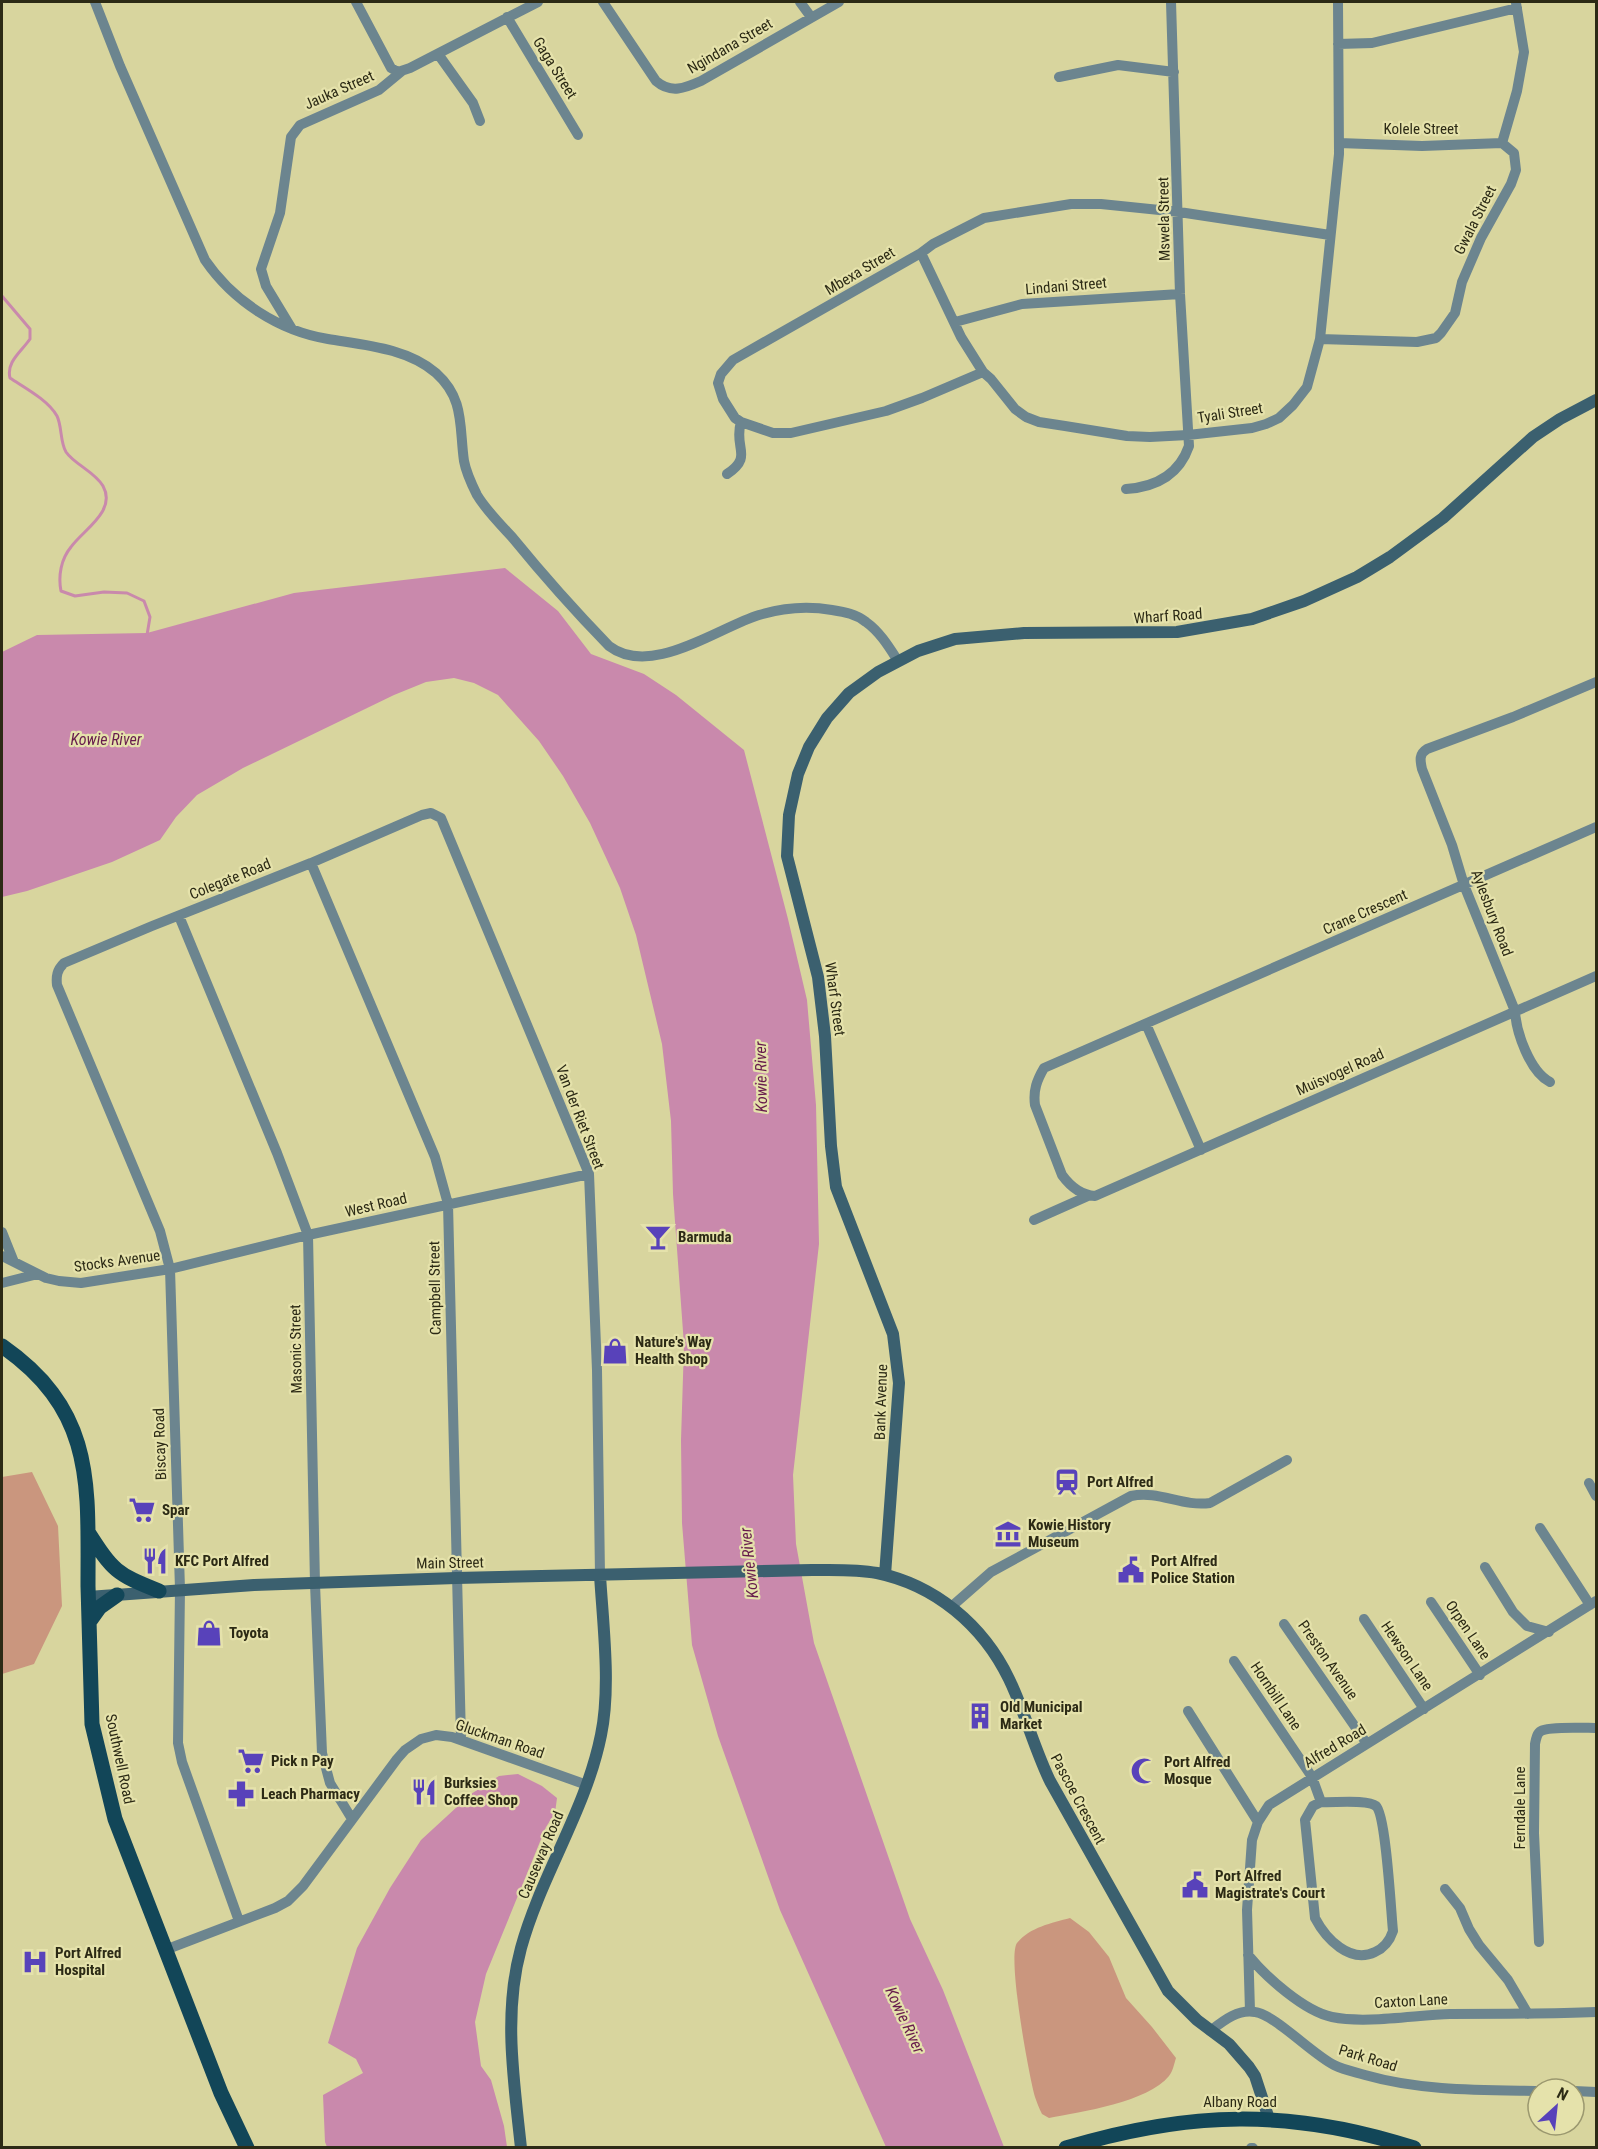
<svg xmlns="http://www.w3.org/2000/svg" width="1598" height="2149" font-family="'Roboto Condensed',sans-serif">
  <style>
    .green { fill: #ca967e }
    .water { fill: #c989ac }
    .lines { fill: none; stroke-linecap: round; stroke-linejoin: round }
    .stream { stroke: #c989ac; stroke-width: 3 }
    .street { stroke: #6c858f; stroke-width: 10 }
    .secondary { stroke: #3b606f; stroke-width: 12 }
    .primary { stroke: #124658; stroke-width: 15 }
    .labels { text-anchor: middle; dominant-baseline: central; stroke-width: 4.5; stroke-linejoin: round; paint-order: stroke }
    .street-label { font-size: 15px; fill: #2c2a15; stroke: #e5e2ab }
    .poi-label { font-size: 15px; font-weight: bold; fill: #2c2a15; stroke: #e5e2ab; text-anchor: start }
    .water-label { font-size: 16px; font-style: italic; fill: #671c4c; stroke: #e5e2ab }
  </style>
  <rect width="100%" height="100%" fill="#d8d59e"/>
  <!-- green -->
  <path class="green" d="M32 1472 58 1526 62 1606 34 1664 2 1674V1477Z
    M1070 1918 1089 1932 1109 1957 1126 1998 1152 2027 1176 2058C1174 2064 1173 2071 1169 2076 1148 2102 1081 2112 1049 2118L1042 2114C1039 2108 1037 2103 1035 2097 1029 2076 1007 1957 1017 1943 1030 1927 1052 1923 1070 1918Z"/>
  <!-- water -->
  <path class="water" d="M505 568 558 611 591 654 644 674 676 695 744 750 788 919 807 1000 816 1105 819 1244 793 1475 796 1544 814 1643 910 1919 943 1990 1004 2147H886L780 1910 718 1736 692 1645 682 1523 681 1440 684 1345 673 1194 671 1121 662 1044 636 935 620 888 590 823 563 776 539 741 498 695 474 683 454 678 426 682 394 695 243 768 197 795 176 817 160 840 112 862 27 891 2 897V652L37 635 147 633 294 593Z
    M518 1774 542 1786 557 1798 555 1813 546 1827 486 1974 475 2022 481 2066 491 2080 504 2126 507 2147H327L325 2142 323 2095 363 2073 356 2059 328 2043 357 1948 390 1888 421 1840 471 1794 499 1776Z"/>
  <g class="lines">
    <!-- stream -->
    <path class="stream" d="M2 296 30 329V339C21 352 6 362 10 378 25 388 48 400 57 416 62 426 60 442 66 452 74 464 95 472 103 486 117 511 83 530 71 547 61 559 58 576 61 591L75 596 104 592 127 593 144 601 150 617 147 635"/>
    <!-- street -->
    <path class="street" d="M95 2 120 66 205 260C233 301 279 331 328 339 364 345 407 348 436 373 465 399 459 426 464 461 466 472 472 485 477 495 486 510 500 524 512 537 543 575 575 611 609 646 651 678 717 628 759 615 782 608 809 606 832 610 845 612 856 614 866 622 880 632 889 647 898 661
      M356 2 391 68 398 72 410 68 538 2
      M603 2 656 81C671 94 685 88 701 81L839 2
      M800 2 811 17
      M507 17 578 135
      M1338 44 1372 43 1517 8
      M438 54 473 103 480 121
      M1059 77 1118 65 1174 72
      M1339 143 1422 146 1502 143
      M1502 143 1517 91 1524 52 1516 3
      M921 253 961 337 983 372 991 379 1015 409 1026 417 1039 422 1065 426 1127 436 1150 437 1188 435 1252 428 1266 424 1279 418 1293 405 1307 387 1320 339 1339 154 1338 2
      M955 322 1022 304 1180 294
      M292 329 266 286 261 269 280 213 291 137 300 125 379 90 402 71
      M1320 339 1417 342 1436 338 1441 333 1455 313 1462 282 1481 238 1511 184 1516 170 1514 153 1502 143
      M983 372 922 398 886 411 791 433H773L741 422 735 418 723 399 718 383 721 374 733 360 921 253 933 244 984 218 1071 204H1101L1179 212 1330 235
      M727 474C754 456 733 448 741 422
      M1126 489C1156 487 1179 475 1189 446L1180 294 1171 2
      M1596 827 1044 1068C1037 1080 1033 1090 1035 1105L1062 1175C1070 1186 1080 1195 1095 1196L1596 976
      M311 863 435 1157 448 1204 461 1739
      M179 916 277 1153 308 1235 315 1584 322 1753 330 1783 352 1819
      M1146 1024 1201 1150
      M1550 1082C1530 1072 1516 1032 1515 1011L1464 885 1452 845 1422 769C1420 760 1419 754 1427 749L1513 717 1596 682
      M1034 1220 1088 1196
      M2 1232 14 1262
      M2 1256 46 1278 59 1281 81 1283 170 1269 308 1235 589 1174
      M2 1283 38 1274
      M1589 1483 1596 1496
      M1540 1528 1590 1605
      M1485 1567 1513 1612 1527 1626 1549 1632
      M1431 1602 1480 1675
      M951 1607 991 1572 1131 1496C1159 1490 1182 1507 1210 1503L1287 1460
      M1364 1619 1424 1709
      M1284 1624 1367 1744
      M1234 1661 1312 1777 1321 1802
      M1188 1711 1258 1822
      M1321 1802C1333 1803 1367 1799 1376 1806 1386 1815 1391 1912 1393 1931 1390 1940 1384 1948 1375 1952 1350 1964 1326 1939 1315 1918L1305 1820 1313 1806Z
      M1445 1889 1460 1908 1469 1929 1479 1945 1508 1980 1528 2014
      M239 1921 182 1762 178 1743 180 1589 170 1269 160 1231 57 985C56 976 57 970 64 963L152 926 311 863 422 815 431 813 441 818 589 1174 597 1370 600 1575
      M1539 1942 1534 1833 1535 1744C1536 1739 1537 1733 1541 1731 1549 1726 1586 1728 1596 1728
      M165 1950 275 1908 288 1901 303 1886 397 1759 405 1750 421 1739 436 1735 452 1737 587 1785
      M1248 1955C1266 1977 1304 2011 1332 2017 1365 2024 1416 2015 1450 2014 1499 2014 1548 2014 1596 2012
      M1250 2011 1247 1910 1252 1840 1258 1822 1269 1805 1596 1601
      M1210 2031C1223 2021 1237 2009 1255 2012 1274 2014 1312 2054 1334 2065 1344 2070 1355 2072 1365 2075 1421 2091 1480 2090 1538 2091
      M1574 2091 1596 2092
      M1251 2148H1253"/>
    <!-- secondary -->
    <path class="secondary" d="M885 1575 899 1383 893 1334 836 1187 831 1146 825 1036 818 977 787 856 789 815 798 774 809 747 827 718 849 693 878 672 918 651 955 639 1024 633 1177 632 1252 619 1304 601 1357 577 1390 557 1443 518 1533 437 1560 419 1596 400
      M88 1597 254 1585 456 1578 812 1570C834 1570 856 1569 877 1573 935 1585 983 1625 1009 1679 1025 1712 1034 1748 1050 1781L1168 1991 1197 2020 1229 2044 1249 2067 1255 2076 1269 2119
      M521 2148C514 2081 503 2014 521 1948 541 1875 586 1810 601 1735 611 1687 603 1625 600 1575"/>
    <!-- primary -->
    <path class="primary" d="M2 1346C95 1411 88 1483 88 1586 89 1632 91 1678 92 1724L115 1819 221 2093 247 2148
      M88 1532C113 1571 116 1574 159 1591
      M90 1621 100 1607 117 1595
      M1066 2148C1188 2111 1291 2108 1414 2148"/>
  </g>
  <!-- icons -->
  <defs>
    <g id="bar-bare" transform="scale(2.07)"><path d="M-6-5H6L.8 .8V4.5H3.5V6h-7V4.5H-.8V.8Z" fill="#5842ba" stroke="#e5e2ab" stroke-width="2.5" paint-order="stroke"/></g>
    <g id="shop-bare" transform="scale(2.07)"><path d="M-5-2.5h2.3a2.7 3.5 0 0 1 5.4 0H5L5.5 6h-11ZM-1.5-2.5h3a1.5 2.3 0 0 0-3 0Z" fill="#5842ba" stroke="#e5e2ab" stroke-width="2.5" paint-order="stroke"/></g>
    <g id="station-bare" transform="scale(2.07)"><path d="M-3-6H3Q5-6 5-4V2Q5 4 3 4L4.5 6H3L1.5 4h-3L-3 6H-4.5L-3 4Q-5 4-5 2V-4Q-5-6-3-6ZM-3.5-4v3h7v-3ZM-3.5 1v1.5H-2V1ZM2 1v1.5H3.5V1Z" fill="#5842ba" stroke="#e5e2ab" stroke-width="2.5" paint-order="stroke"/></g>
    <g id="supermarket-bare" transform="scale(2.07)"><path d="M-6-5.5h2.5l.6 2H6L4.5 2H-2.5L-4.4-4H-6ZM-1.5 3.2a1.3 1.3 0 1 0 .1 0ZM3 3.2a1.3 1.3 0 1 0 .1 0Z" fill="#5842ba" stroke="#e5e2ab" stroke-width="2.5" paint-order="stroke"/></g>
    <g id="museum-bare" transform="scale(2.07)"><path d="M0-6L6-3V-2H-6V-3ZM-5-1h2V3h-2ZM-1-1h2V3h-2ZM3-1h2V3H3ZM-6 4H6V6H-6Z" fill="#5842ba" stroke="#e5e2ab" stroke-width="2.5" paint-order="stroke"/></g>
    <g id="restaurant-bare" transform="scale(2.07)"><path d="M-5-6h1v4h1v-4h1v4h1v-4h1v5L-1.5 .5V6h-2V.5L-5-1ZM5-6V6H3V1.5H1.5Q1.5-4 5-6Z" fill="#5842ba" stroke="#e5e2ab" stroke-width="2.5" paint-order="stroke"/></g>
    <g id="civic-bare" transform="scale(2.07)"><path d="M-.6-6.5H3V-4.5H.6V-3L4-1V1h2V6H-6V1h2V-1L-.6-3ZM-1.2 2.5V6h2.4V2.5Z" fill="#5842ba" stroke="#e5e2ab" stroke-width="2.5" paint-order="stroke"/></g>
    <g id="building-bare" transform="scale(2.07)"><path d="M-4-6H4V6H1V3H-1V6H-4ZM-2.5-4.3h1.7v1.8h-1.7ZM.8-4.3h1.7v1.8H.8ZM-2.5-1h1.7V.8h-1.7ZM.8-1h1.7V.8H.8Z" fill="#5842ba" stroke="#e5e2ab" stroke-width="2.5" paint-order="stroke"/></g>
    <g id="mosque-bare" transform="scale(2.07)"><path d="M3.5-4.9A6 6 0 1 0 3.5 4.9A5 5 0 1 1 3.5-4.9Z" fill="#5842ba" stroke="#e5e2ab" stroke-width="2.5" paint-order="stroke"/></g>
    <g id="pharmacy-bare" transform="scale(2.07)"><path d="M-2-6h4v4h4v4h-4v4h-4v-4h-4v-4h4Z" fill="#5842ba" stroke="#e5e2ab" stroke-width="2.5" paint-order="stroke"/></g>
    <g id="hospital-bare" transform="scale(2.07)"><path d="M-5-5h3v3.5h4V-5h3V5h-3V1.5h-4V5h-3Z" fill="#5842ba" stroke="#e5e2ab" stroke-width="2.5" paint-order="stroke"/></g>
  </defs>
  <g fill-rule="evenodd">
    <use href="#bar-bare" x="658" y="1237"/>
    <use href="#shop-bare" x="615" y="1351"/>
    <use href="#station-bare" x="1067" y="1482"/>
    <use href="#supermarket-bare" x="142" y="1510"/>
    <use href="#museum-bare" x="1008" y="1534"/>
    <use href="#restaurant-bare" x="155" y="1561"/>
    <use href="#civic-bare" x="1131" y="1570"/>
    <use href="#shop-bare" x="209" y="1633"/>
    <use href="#building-bare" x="980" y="1716"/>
    <use href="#supermarket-bare" x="251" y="1761"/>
    <use href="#mosque-bare" x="1144" y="1771"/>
    <use href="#restaurant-bare" x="424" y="1792"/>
    <use href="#pharmacy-bare" x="241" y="1794"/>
    <use href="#civic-bare" x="1195" y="1885"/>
    <use href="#hospital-bare" x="35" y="1962"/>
  </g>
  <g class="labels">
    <!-- street labels -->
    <g class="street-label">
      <text transform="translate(730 46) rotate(-30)">Ngindana Street</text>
      <text transform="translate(555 68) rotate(58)">Gaga Street</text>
      <text transform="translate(339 90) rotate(-24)">Jauka Street</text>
      <text x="1421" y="129">Kolele Street</text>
      <text transform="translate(1164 219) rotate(-91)">Mswela Street</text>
      <text transform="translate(1475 220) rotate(-63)">Gwala Street</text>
      <text transform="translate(860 271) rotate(-31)">Mbexa Street</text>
      <text transform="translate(1066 286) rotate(-5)">Lindani Street</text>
      <text transform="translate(1230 413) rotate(-9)">Tyali Street</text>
      <text transform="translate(1168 616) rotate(-4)">Wharf Road</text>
      <text transform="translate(230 879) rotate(-22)">Colegate Road</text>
      <text transform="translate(1365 912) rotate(-24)">Crane Crescent</text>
      <text transform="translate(1492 913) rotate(69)">Aylesbury Road</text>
      <text transform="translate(835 999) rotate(82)">Wharf Street</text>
      <text transform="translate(1340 1072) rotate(-24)">Muisvogel Road</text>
      <text transform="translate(580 1117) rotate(69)">Van der Riet Street</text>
      <text transform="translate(376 1205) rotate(-13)">West Road</text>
      <text transform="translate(117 1261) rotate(-8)">Stocks Avenue</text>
      <text transform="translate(435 1288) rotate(-91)">Campbell Street</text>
      <text transform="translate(296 1349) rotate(-91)">Masonic Street</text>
      <text transform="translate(881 1402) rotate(-88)">Bank Avenue</text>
      <text transform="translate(160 1444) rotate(-92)">Biscay Road</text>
      <text transform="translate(450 1563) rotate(-1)">Main Street</text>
      <text transform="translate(1468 1630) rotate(56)">Orpen Lane</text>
      <text transform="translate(1407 1656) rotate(56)">Hewson Lane</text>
      <text transform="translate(1328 1660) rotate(55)">Preston Avenue</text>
      <text transform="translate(1276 1696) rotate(56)">Hornbill Lane</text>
      <text transform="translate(500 1739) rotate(19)">Gluckman Road</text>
      <text transform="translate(1335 1746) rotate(-31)">Alfred Road</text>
      <text transform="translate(120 1759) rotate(78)">Southwell Road</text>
      <text transform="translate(1078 1799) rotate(62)">Pascoe Crescent</text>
      <text transform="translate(1520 1808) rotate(-90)">Ferndale Lane</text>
      <text transform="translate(541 1855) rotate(-67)">Causeway Road</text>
      <text transform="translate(1411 2001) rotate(-3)">Caxton Lane</text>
      <text transform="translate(1368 2058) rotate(17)">Park Road</text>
      <text x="1240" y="2102">Albany Road</text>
    </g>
    <!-- poi labels -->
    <g class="poi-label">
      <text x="678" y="1237">Barmuda</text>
      <text x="635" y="1342">Nature's Way<tspan x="635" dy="17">Health Shop</tspan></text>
      <text x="1087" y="1482">Port Alfred</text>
      <text x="162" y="1510">Spar</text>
      <text x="1028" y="1525">Kowie History<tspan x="1028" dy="17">Museum</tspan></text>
      <text x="175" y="1561">KFC Port Alfred</text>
      <text x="1151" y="1561">Port Alfred<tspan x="1151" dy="17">Police Station</tspan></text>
      <text x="229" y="1633">Toyota</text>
      <text x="1000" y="1707">Old Municipal<tspan x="1000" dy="17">Market</tspan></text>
      <text x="271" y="1761">Pick n Pay</text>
      <text x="1164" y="1762">Port Alfred<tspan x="1164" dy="17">Mosque</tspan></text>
      <text x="444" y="1783">Burksies<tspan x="444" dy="17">Coffee Shop</tspan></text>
      <text x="261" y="1794">Leach Pharmacy</text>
      <text x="1215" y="1876">Port Alfred<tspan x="1215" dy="17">Magistrate's Court</tspan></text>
      <text x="55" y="1953">Port Alfred<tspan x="55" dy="17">Hospital</tspan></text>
    </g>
    <!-- water labels -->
    <g class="water-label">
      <text x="106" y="739">Kowie River</text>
      <text transform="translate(761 1077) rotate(-91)">Kowie River</text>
      <text transform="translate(749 1563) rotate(-96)">Kowie River</text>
      <text transform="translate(905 2020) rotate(65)">Kowie River</text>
    </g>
  </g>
  <!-- border -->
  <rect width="1598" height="2149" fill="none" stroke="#2c2a15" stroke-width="6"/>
  <!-- north arrow -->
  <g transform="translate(1556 2107) rotate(27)"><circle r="28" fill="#e5e2ab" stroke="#9b986f" stroke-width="1.5"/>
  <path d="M0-4.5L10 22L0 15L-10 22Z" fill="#5842ba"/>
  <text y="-9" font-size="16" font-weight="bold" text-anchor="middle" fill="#2c2a15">N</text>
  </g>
</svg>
